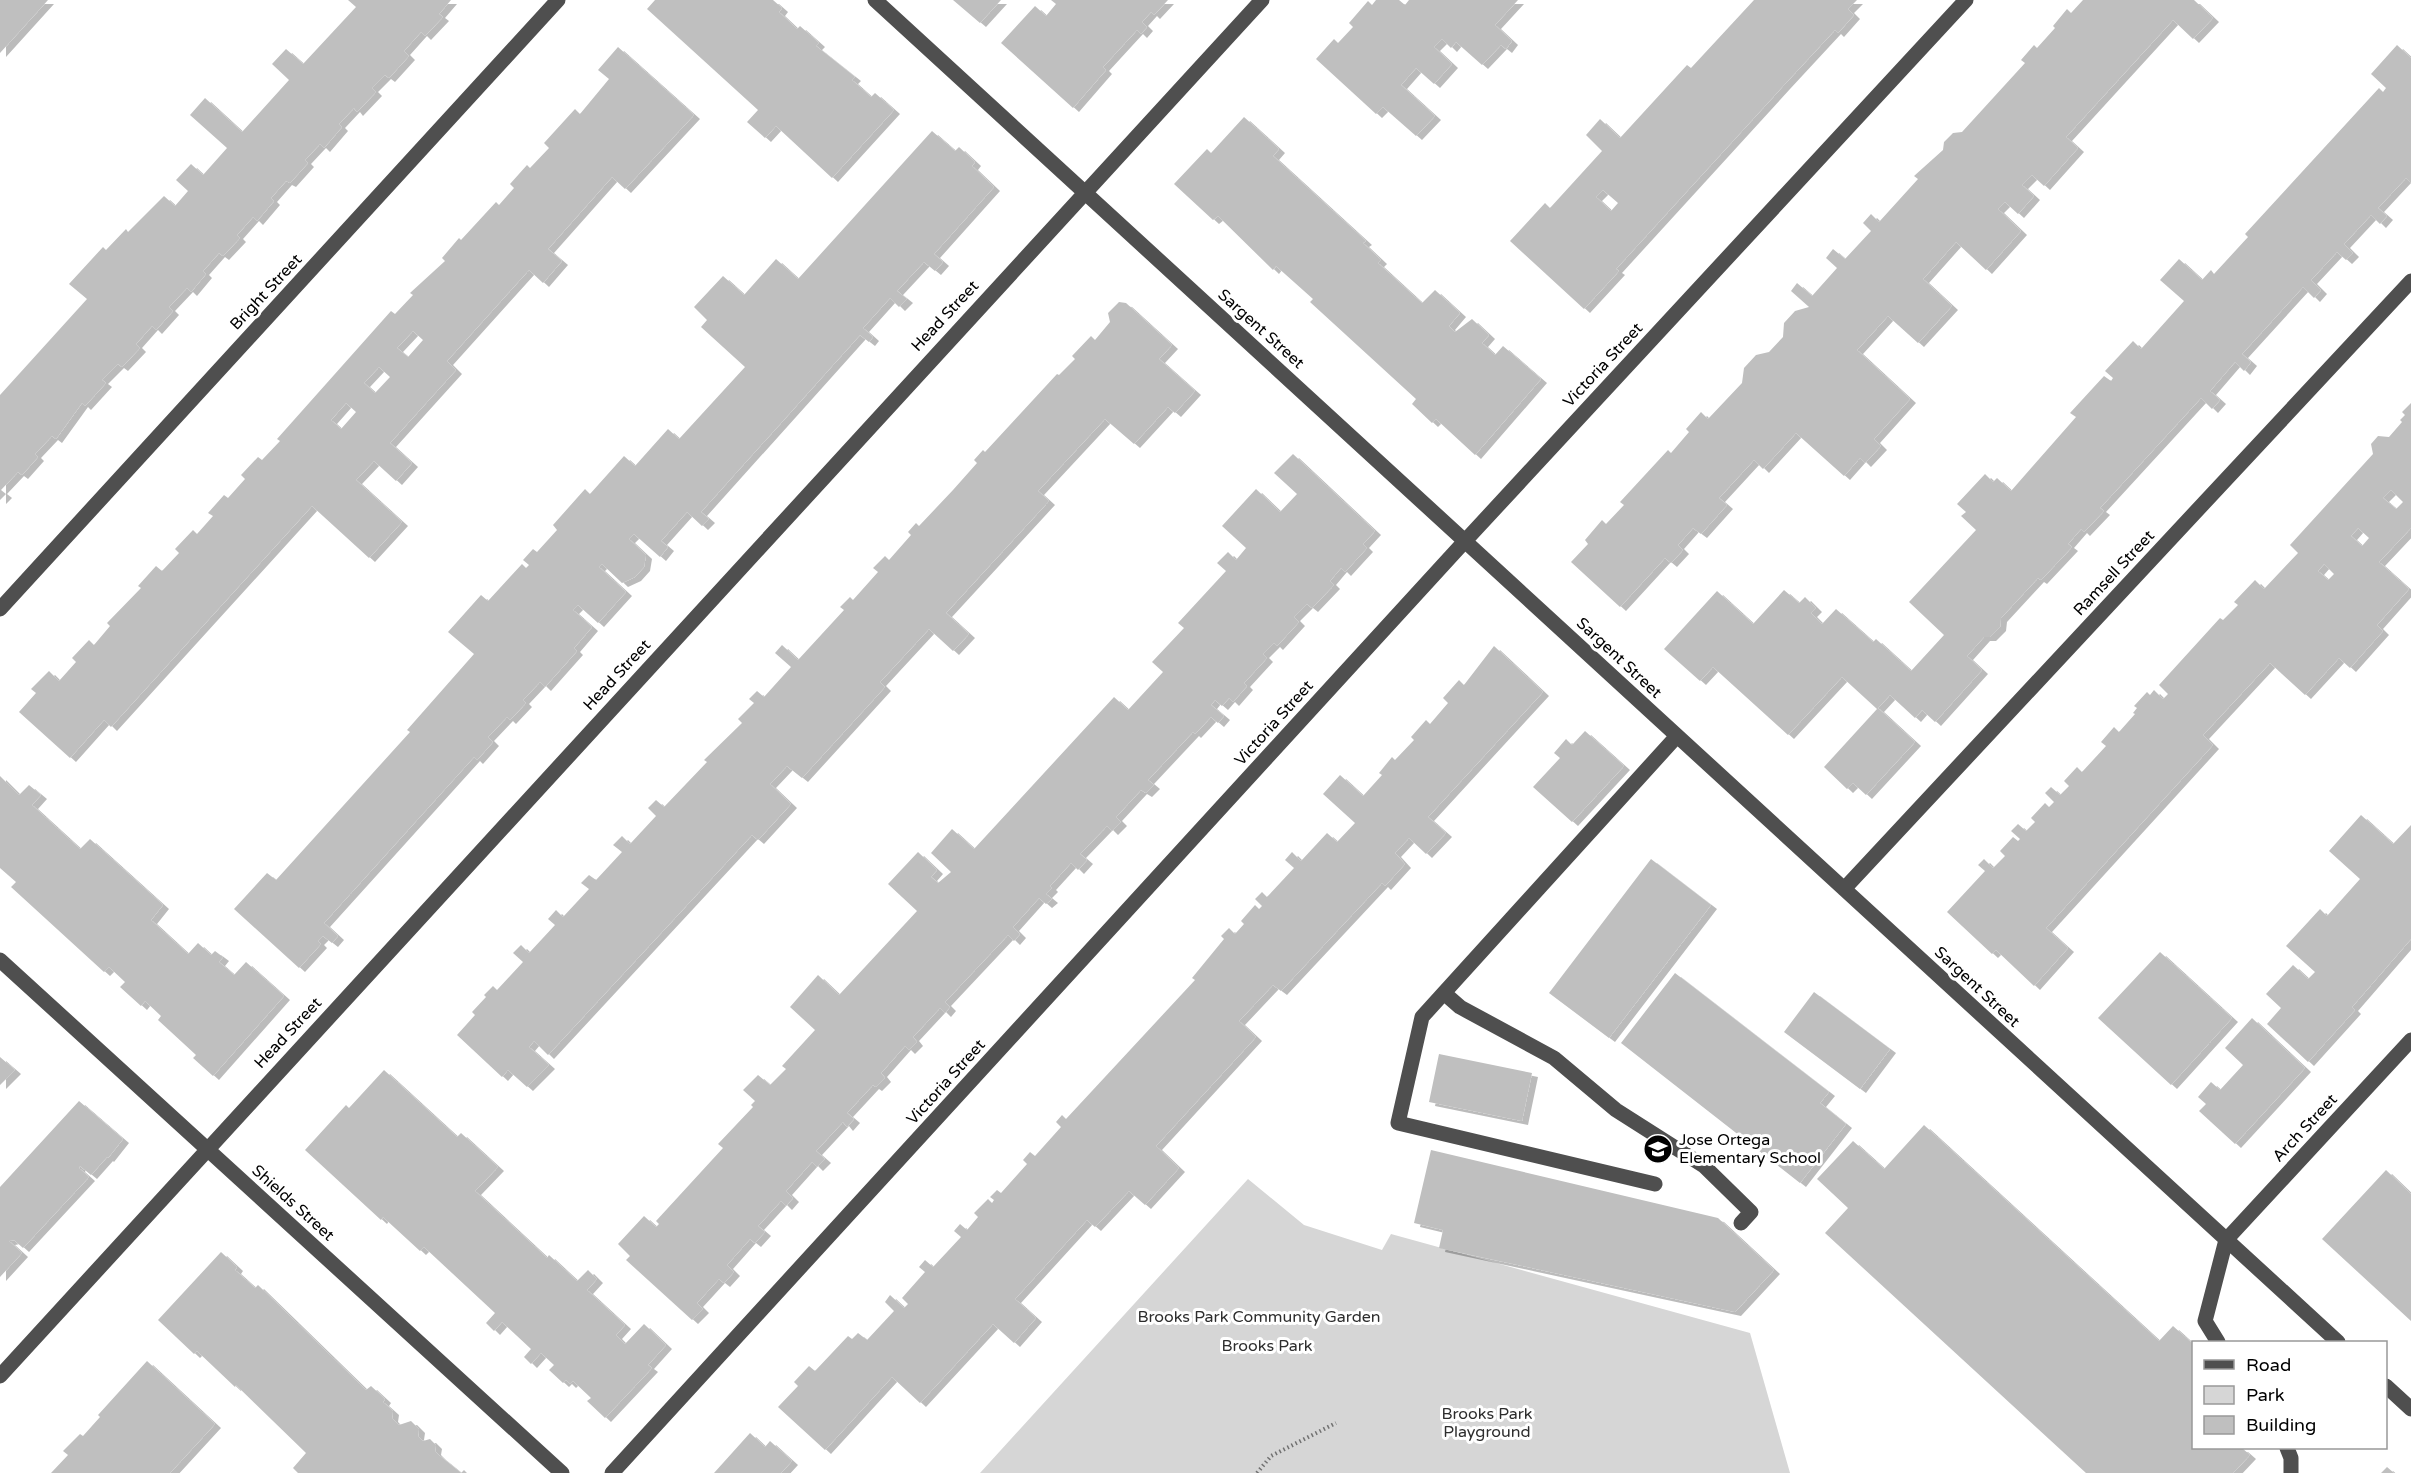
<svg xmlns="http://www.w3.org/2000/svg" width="2411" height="1473" font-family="'Varela Round',sans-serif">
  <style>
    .green { fill: #d6d6d6 }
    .building { fill: #bfbfbf; fill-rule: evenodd; filter: url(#shadow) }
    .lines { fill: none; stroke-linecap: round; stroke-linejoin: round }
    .path { stroke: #717171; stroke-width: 4; stroke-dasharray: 1.5 3; stroke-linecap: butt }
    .minor { stroke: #4f4f4f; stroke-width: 15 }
    .labels { text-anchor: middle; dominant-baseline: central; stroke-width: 6; stroke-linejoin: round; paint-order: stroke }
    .street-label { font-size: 16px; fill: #000; stroke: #fff }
    .poi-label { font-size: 16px; fill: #000; stroke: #fff; text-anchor: start }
    .park-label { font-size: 16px; fill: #2d2d2d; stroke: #fff }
  </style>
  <defs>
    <filter id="shadow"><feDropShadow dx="6" dy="4" stdDeviation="0" flood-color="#0004"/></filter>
  </defs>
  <rect width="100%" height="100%" fill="#fff"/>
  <!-- green -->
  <path class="green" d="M1248 1179 1304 1225 1382 1250 1391 1234 1750 1333 1790 1473H980Z"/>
  <!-- building -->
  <path class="building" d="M0 0H48L0 53Z
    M348 0H451L439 14 443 17 425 36 421 32 404 51 409 56 389 78 385 75 372 88 376 92 357 112 354 108 339 124 342 127 324 148 320 144 305 160 308 163 290 183 286 181 271 198 274 201 257 221 253 217 237 235 240 238 223 256 219 253 203 271 206 274 191 292 187 288 169 307 173 311 156 330 152 326 136 344 140 348 122 367 118 364 102 380 106 383 85 406 82 403 56 439 52 436 35 454 38 457 22 475 18 472 1 490 6 494 0 500V395L87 299 69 284 103 247 106 250 126 229 128 232 164 196 175 206 188 191 176 180 191 164 203 175 227 148 190 115 205 98 242 132 289 80 272 64 286 49 303 64 356 7Z
    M655 0H773L782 8 779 12 797 29 800 26 819 43 816 46 855 77 852 80 871 97 875 93 894 110 832 178 776 126 765 138 747 122 758 110 647 9Z
    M953 0H1001L980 23Z
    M1051 0H1168L1154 15 1151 12 1142 22 1147 27 1141 34 1137 30 1103 67 1106 70 1073 108 1001 43 1035 6 1046 16 1056 4Z
    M1376 0H1399L1405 5 1409 0H1518L1495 25 1512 41 1506 49 1501 45 1482 65 1456 42 1451 48 1442 39 1434 47 1452 64 1434 84 1416 68 1401 85 1435 116 1416 136 1383 107 1376 114 1316 59 1334 39 1338 43 1353 27 1349 23 1368 1 1372 5Z
    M1754 0H1857L1848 9 1854 15 1838 33 1835 30 1784 85 1616 269 1619 271 1584 309 1510 241 1545 203 1550 208 1602 151 1586 135 1600 119 1620 138 1687 65 1691 68ZM1603 190 1618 203 1611 211 1596 197Z
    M2083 0H2194L2213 18 2193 39 2173 20 2066 137 2078 148 2044 186 2032 175 2022 185 2034 196 2018 214 2005 202 1998 209 2021 231 1986 270 1956 242 1923 279 1952 306 1918 343 1888 316 1857 350 1910 399 1874 439 1881 446 1865 463 1860 458 1844 476 1796 433 1763 469 1754 460 1719 498 1727 505 1701 534 1693 528 1678 545 1683 550 1671 563 1665 558 1620 607 1571 562 1588 544 1585 540 1602 520 1606 524 1624 505 1620 502 1668 450 1671 453 1689 432 1686 429 1701 412 1708 419 1742 383 1744 368 1756 355 1769 352 1783 337 1784 323 1795 311 1809 307 1791 291 1797 283 1812 296 1837 268 1826 258 1833 249 1845 259 1871 231 1863 223 1871 214 1879 222 1918 179 1914 176 1943 150 1944 142 1953 133 1962 132 2025 63 2021 60 2034 45 2037 48 2055 28 2053 26 2067 9 2071 13Z
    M2397 45 2411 58V183L2406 178 2378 208 2387 216 2380 224 2371 215 2344 244 2353 253 2346 260 2337 252 2311 280 2321 290 2314 298 2303 287 2242 354 2251 362 2244 371 2235 362 2210 391 2220 400 2212 409 2201 398 2100 508 2104 511 2084 532 2081 529 2068 544 2072 547 2041 580 2038 578 2001 618 2000 627 1990 637H1984L1967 656 1982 670 1935 722 1922 710 1915 718 1890 695 1878 708 1915 742 1866 795 1853 783 1847 789 1824 767 1877 709 1842 677 1788 735 1713 667 1700 681 1664 649 1717 591 1753 624 1784 590 1799 603 1805 597 1816 608 1811 613 1822 624 1836 609 1873 642 1876 639 1911 671 1944 635 1909 602 1976 530 1961 516 1966 512 1957 504 1985 474 1993 482 1997 478 2011 491 2076 417 2070 413 2104 376 2111 381 2113 378 2105 371 2133 341 2141 349 2184 301 2160 280 2179 259 2202 280 2211 270 2214 274 2248 237 2245 234 2379 88 2383 92 2386 88 2371 74Z
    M618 47 694 115 625 189 612 177 548 249 562 261 543 283 529 270 447 361 456 370 390 443 412 463 396 481 374 461 356 480 402 522 369 558 312 506 111 727 104 720 70 758 19 712 36 693 31 689 49 671 59 681 76 662 72 658 89 640 94 645 110 626 107 623 141 588 138 586 156 566 162 571 179 553 175 549 193 530 197 534 213 516 208 513 224 495 228 498 245 479 241 475 258 457 262 460 280 441 277 439 391 311 395 314 413 295 410 293 445 261 442 258 459 238 461 240 496 202 499 205 514 188 510 184 527 165 530 168 549 148 544 143 575 109 580 114 609 79 598 70ZM413 331 423 340 408 357 397 348ZM379 367 390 377 375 393 364 383ZM346 403 356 412 341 429 331 420Z
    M1244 117 1279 149 1273 156 1366 241 1363 243 1381 260 1378 263 1415 297 1422 303 1435 290 1460 313 1449 326 1455 332 1472 319 1489 335 1482 343 1495 355 1503 346 1541 379 1475 455 1436 419 1432 423 1412 404 1416 399 1310 302 1313 299 1276 266 1273 270 1218 216 1213 220 1174 184 1207 149 1211 153Z
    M932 131 955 151 959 147 975 162 972 166 994 187 934 254 943 262 935 271 924 262 897 291 907 299 899 307 890 298 863 328 873 337 869 342 860 335 701 512 709 519 702 526 687 512 661 541 668 547 660 557 634 534 629 539 646 555 644 567 635 577 622 583 602 564 599 567 626 592 598 623 578 605 573 610 592 627 574 648 577 651 545 687 540 682 523 700 526 703 510 720 507 717 488 737 493 742 477 760 474 757 324 923 338 936 332 943 323 936 318 941 321 944 299 968 234 909 267 873 276 880 410 732 407 730 474 654 448 632 481 595 488 601 522 564 526 568 529 565 523 560 533 549 537 552 557 530 553 525 585 489 590 494 624 456 635 466 668 429 679 439 745 367 701 327 707 320 694 307 723 276 744 295 776 259 798 279Z
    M1119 302 1126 303 1172 345 1159 359 1195 391 1175 413 1168 407 1134 444 1105 419 1038 491 1049 501 946 613 969 634 953 651 929 629 880 682 885 687 802 778 787 766 770 784 791 804 758 840 752 835 548 1055 534 1041 529 1047 549 1065 527 1087 508 1070 502 1077 457 1035 475 1015 472 1012 486 997 484 995 493 986 497 990 523 962 513 953 521 945 529 953 555 925 548 919 556 910 563 917 589 889 581 883 589 875 596 880 622 852 613 845 622 836 630 844 656 816 648 808 656 800 664 807 707 762 704 760 742 723 738 719 754 703 749 699 757 691 764 697 791 667 775 653 782 645 798 660 844 610 840 607 850 597 853 600 878 572 873 568 885 556 889 560 911 535 908 532 916 523 919 526 953 490 977 463 974 460 983 450 985 452 1057 374 1059 375 1075 359 1072 356 1091 336 1095 340 1110 322 1108 313Z
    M2411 403V528L2379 562 2409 589 2377 625 2383 631 2350 668 2339 658 2305 695 2270 663 2203 735 2213 745 2046 928 2068 948 2034 986 1996 950 1992 954 1947 912 1985 871 1978 865 1984 859 1993 868 2005 856 2000 851 2013 837 2018 841 2020 839 2011 831 2018 824 2026 831 2035 822 2031 818 2045 803 2049 807 2054 802 2045 793 2051 787 2060 795 2069 786 2064 781 2077 767 2082 772 2106 746 2101 742 2114 727 2119 732 2135 714 2133 713 2137 708 2134 706 2147 692 2150 695 2154 690 2163 699 2168 694 2159 685 2220 618 2223 620 2238 605 2234 602 2255 580 2264 589 2298 553 2290 545 2373 454 2371 444 2378 436 2389 437 2402 422 2400 420 2405 415 2402 412ZM2391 490 2403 502 2396 509 2383 498ZM2358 528 2369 538 2362 546 2351 536ZM2324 564 2334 574 2328 580 2318 571Z
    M1293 454 1375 531 1363 544 1367 548 1345 572 1341 568 1330 581 1334 585 1312 608 1307 604 1294 617 1299 622 1277 646 1274 643 1263 654 1267 658 1244 683 1247 686 1233 702 1229 698 1222 706 1215 700 1211 705 1224 716 1218 723 1211 717 1195 734 1193 732 1148 780 1154 785 1146 793 1141 790 1116 817 1121 822 1112 831 1107 826 1080 854 1087 860 1078 870 1071 863 1050 886 1052 888 1046 894 1052 899 1046 904 1039 898 1013 927 1020 934 1014 941 1008 935 945 1002 950 1007 945 1013 940 1008 913 1037 917 1042 909 1050 905 1046 881 1073 885 1078 876 1087 873 1085 847 1113 854 1119 847 1127 843 1122 816 1151 825 1159 817 1167 812 1162 786 1191 793 1198 786 1206 781 1201 758 1226 765 1232 755 1243 750 1239 727 1265 734 1272 724 1283 719 1279 697 1303 703 1309 692 1320 626 1260 630 1256 618 1244 644 1216 656 1227 659 1224 656 1221 723 1148 718 1144 753 1107 751 1105 755 1101 743 1090 758 1075 770 1085 786 1069 782 1066 815 1030 790 1007 818 975 839 995 917 911 888 884 918 852 937 870 931 877 938 883 951 872 931 853 952 829 974 849 1114 697 1128 710 1163 672 1152 662 1184 628 1178 623 1226 571 1217 563 1228 552 1236 560 1246 548 1222 526 1256 489 1280 512 1297 494 1274 473Z
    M1494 646 1543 692 1428 817 1446 833 1426 854 1409 838 1395 853 1405 864 1385 886 1382 883 1281 991 1273 985 1239 1021 1256 1037 1156 1146 1179 1168 1145 1205 1129 1191 1095 1227 1087 1220 1015 1299 1036 1318 1014 1343 993 1324 920 1403 892 1377 825 1450 778 1407 798 1386 794 1382 809 1366 815 1371 848 1336 852 1339 858 1333 867 1340 894 1311 885 1302 890 1295 904 1308 908 1304 902 1298 925 1272 919 1267 925 1260 933 1267 961 1237 954 1231 960 1224 967 1230 978 1217 974 1213 988 1199 992 1203 994 1200 990 1197 997 1190 1001 1193 1027 1164 1023 1160 1030 1152 1035 1156 1061 1127 1056 1122 1062 1115 1066 1119 1195 980 1192 978 1224 939 1221 936 1229 928 1235 934 1244 924 1241 921 1255 905 1259 909 1262 906 1255 899 1262 892 1267 897 1294 868 1285 860 1292 852 1301 861 1327 833 1337 842 1355 823 1323 794 1340 775 1363 796 1382 775 1379 773 1392 757 1395 760 1414 740 1411 737 1426 720 1430 724 1448 703 1443 698 1459 680 1464 685Z
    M1585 731 1624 766 1572 822 1533 787 1560 758 1554 753 1566 739 1572 745Z
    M0 776 19 795 29 785 41 795 32 805 80 849 90 839 163 905 151 920 188 954 198 943 211 955 215 951 223 957 219 962 234 975 246 962 284 996 213 1076 193 1058 196 1055 158 1020 161 1016 145 1001 141 1006 120 987 125 982 109 967 104 972 11 887 16 882 0 868Z
    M2361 815 2393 844 2411 825V939L2352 1007 2355 1010 2308 1062 2267 1024 2281 1008 2266 994 2293 965 2308 979 2315 972 2286 946 2320 909 2327 916 2360 879 2329 851Z
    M1651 859 1711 905 1609 1038 1549 993Z
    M2160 952 2232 1018 2171 1085 2098 1018Z
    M1675 973 1829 1092 1820 1103 1846 1124 1800 1183 1621 1043Z
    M1814 992 1890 1049 1860 1089 1784 1032Z
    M2252 1018 2305 1068 2235 1144 2199 1111 2206 1104 2198 1097 2211 1082 2220 1090 2243 1065 2225 1048Z
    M1439 1054 1532 1073 1522 1121 1429 1102Z
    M0 1057 15 1070 0 1085Z
    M384 1070 457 1137 461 1133 498 1167 475 1191 547 1258 549 1255 577 1281 588 1270 597 1279 587 1290 625 1325 616 1335 625 1344 644 1324 666 1345 648 1365 652 1368 605 1418 587 1401 591 1398 573 1381 570 1384 566 1380 563 1383 549 1370 554 1365 541 1353 531 1364 524 1357 531 1349 502 1322 494 1331 486 1323 495 1313 424 1247 420 1251 383 1217 381 1220 305 1150 346 1105 349 1108Z
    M79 1101 123 1139 108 1158 107 1157 91 1175 80 1166 79 1168 89 1177 23 1248 14 1240 9 1241 22 1253 0 1277V1187Z
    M1924 1125 2159 1341 2173 1326 2194 1345V1448H2242L2250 1455 2233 1473H2086L1825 1233 1848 1208 1817 1179 1853 1141 1884 1169Z
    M1431 1150 1718 1218 1774 1270 1735 1312 1439 1248 1443 1230 1414 1223Z
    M2386 1170 2411 1194V1321L2322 1239Z
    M221 1252 237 1267 235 1270 255 1288 258 1285 366 1390 371 1386 385 1399 383 1402 393 1411 392 1418 399 1425 411 1421 419 1429 418 1436 423 1441 430 1439 436 1445 435 1451 440 1456 461 1473 464 1470 467 1473H298L293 1468 306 1453 236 1385 235 1387 197 1351 194 1354 158 1320Z
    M147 1361 215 1424 170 1473H51L68 1455 63 1451 80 1434 83 1436 100 1417 98 1415Z
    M750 1433 765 1447 770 1441 792 1461 781 1473H714Z
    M2387 1467 2394 1473H2381Z"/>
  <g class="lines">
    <!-- path -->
    <path class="path" d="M1257 1473 1271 1456 1336 1423"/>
    <!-- minor -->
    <path class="minor" d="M875 0 2338 1342
      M0 609 558 0
      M1844 889 2411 281
      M0 960 562 1473
      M1444 993 1460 1007 1554 1058 1616 1110 1704 1166 1751 1212 1741 1223
      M1655 1184 1398 1123 1422 1017 1677 736
      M2218 1342 2205 1321 2226 1240 2411 1040
      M0 1376 1262 0
      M2386 1386 2411 1409
      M2287 1448 2291 1458V1473
      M612 1473 1465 541 1966 0"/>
  </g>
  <!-- icons -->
  <defs>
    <g id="school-disc" transform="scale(1.5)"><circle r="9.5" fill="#000" stroke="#fff"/><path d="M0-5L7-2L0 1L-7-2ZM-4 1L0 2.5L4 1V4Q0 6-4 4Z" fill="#fff"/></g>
  </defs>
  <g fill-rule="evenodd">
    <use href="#school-disc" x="1658" y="1149"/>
  </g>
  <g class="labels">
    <!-- street labels -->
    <g class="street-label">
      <text transform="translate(266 292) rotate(-47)">Bright Street</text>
      <text transform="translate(945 316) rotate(-47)">Head Street</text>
      <text transform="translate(1261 329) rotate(42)">Sargent Street</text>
      <text transform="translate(1603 365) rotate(-47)">Victoria Street</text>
      <text transform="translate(2114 573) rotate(-47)">Ramsell Street</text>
      <text transform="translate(1619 658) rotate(43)">Sargent Street</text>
      <text transform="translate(617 675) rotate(-47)">Head Street</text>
      <text transform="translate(1274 723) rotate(-48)">Victoria Street</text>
      <text transform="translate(1977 987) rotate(43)">Sargent Street</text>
      <text transform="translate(288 1033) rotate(-47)">Head Street</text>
      <text transform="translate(946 1082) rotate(-48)">Victoria Street</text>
      <text transform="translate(2305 1128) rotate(-47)">Arch Street</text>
      <text transform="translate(293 1203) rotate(42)">Shields Street</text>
    </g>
    <!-- poi labels -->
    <g class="poi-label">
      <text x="1679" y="1140">Jose Ortega<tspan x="1679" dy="18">Elementary School</tspan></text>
    </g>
    <!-- park labels -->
    <g class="park-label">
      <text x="1259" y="1317">Brooks Park Community Garden</text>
      <text x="1267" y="1346">Brooks Park</text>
      <text x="1487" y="1414">Brooks Park<tspan x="1487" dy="18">Playground</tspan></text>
    </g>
  </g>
  <!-- legend -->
  <rect x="2192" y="1341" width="195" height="108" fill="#ffffff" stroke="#999999" stroke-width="1.5"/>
  <rect x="2204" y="1360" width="30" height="9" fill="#4f4f4f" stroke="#999999" stroke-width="1.5"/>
  <text x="2246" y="1371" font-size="18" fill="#000000">Road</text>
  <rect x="2204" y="1386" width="30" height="18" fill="#d6d6d6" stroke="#999999" stroke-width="1.5"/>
  <text x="2246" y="1401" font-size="18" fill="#000000">Park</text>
  <rect x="2204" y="1416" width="30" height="18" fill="#bfbfbf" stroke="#999999" stroke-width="1.5"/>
  <text x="2246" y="1431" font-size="18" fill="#000000">Building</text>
</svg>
